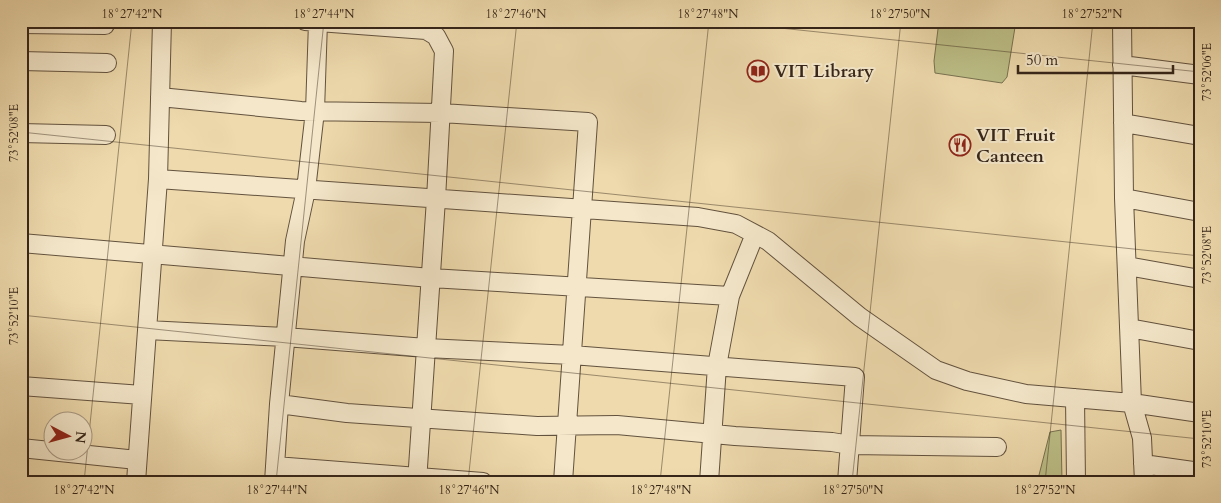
<svg xmlns="http://www.w3.org/2000/svg" width="1221" height="503" font-family="Cardo,serif">
  <style>
    .green { fill: #bcbe87; stroke: #787250 }
    .lines { fill: none; stroke-linecap: round; stroke-linejoin: round }
    .minor-casing { stroke: #63523e; stroke-width: 20 }
    .minor { stroke: #f4e7ca; stroke-width: 18 }
    .ticks { fill: none; stroke: #352519; stroke-width: 1; stroke-opacity: 0.45 }
    .labels { text-anchor: middle; dominant-baseline: central; stroke-width: 4; stroke-linejoin: round; paint-order: stroke }
    .poi-label { font-size: 18px; font-weight: bold; fill: #352519; stroke: #f4e7ca; text-anchor: start }
    .neatline { fill: none; stroke: #352519; stroke-width: 2 }
    .ticks-label { font-size: 12px; text-anchor: middle; fill: #352519 }
  </style>
  <rect width="100%" height="100%" fill="#eedaad"/>
  <filter id="stains"><feTurbulence type="fractalNoise" baseFrequency=".004" numOctaves="4"/><feColorMatrix values="0 0 0 0 .2 0 0 0 0 .09 0 0 0 0 .02 0 0 0 .5 -.17"/></filter>
  <radialGradient id="worn" r=".72"><stop offset=".6" stop-color="#630" stop-opacity="0"/><stop offset="1" stop-color="#630" stop-opacity=".3"/></radialGradient>
  <!-- green -->
  <path class="green" d="M939 21H1016L1007 77 1002 83 935 73 934 61Z
    M1061 430 1062 482H1022L1023 479H1038L1050 432Z"/>
  <g class="lines">
    <!-- minor casing -->
    <g class="minor-casing">
      <path id="minor" d="M305 21 426 30 436 36 444 51 436 199 417 482
        M21 24 105 25
        M21 61 107 63
        M1122 65 1200 75
        M160 97 301 111 441 113 588 122 563 482
        M1123 123 1200 136
        M21 133 106 135
        M158 179 162 21
        M1124 198 1200 212
        M21 243 431 278 730 296
        M1127 266 1200 279
        M1129 328 1200 341
        M147 330 285 337 426 348 572 355 855 377 847 482
        M21 386 142 395
        M1075 398 1076 482
        M279 404 347 413 446 420 537 426 617 425 735 436 832 442 850 445 997 447
        M21 448 137 460
        M1143 464 1200 472
        M275 466 483 482
        M136 482 158 179 698 217 736 224 768 241 860 317 936 370 967 381 1026 394 1132 403 1124 198 1122 21
        M274 482 279 404 295 241 306 190 315 111 318 22
        M709 482 717 366 730 296 755 234
        M1144 482 1142 438 1132 403 1200 413"/>
    </g>
    <!-- minor -->
    <use href="#minor" class="minor"/>
  </g>
  <!-- ticks -->
  <path class="ticks" d="M713 21 1200 72M21 132 1200 256M21 315 1200 439M84 482 132 21M276 482 324 21M468 482 517 21M660 482 709 21M852 482 901 21M1045 482 1093 21"/>
  <!-- icons -->
  <defs>
    <g id="library-ring" transform="scale(1.125)"><circle r="9.5" fill="#f4e7ca" stroke="#8f2418" stroke-width="1.5"/><path d="M-6-4Q-3-5.5-.7-3.5V5Q-3 3-6 4ZM6-4Q3-5.5 .7-3.5V5Q3 3 6 4Z" fill="#8f2418"/></g>
    <g id="restaurant-ring" transform="scale(1.125)"><circle r="9.5" fill="#f4e7ca" stroke="#8f2418" stroke-width="1.5"/><path d="M-5-6h1v4h1v-4h1v4h1v-4h1v5L-1.5 .5V6h-2V.5L-5-1ZM5-6V6H3V1.5H1.5Q1.5-4 5-6Z" fill="#8f2418"/></g>
  </defs>
  <g fill-rule="evenodd">
    <use href="#library-ring" x="758" y="71"/>
    <use href="#restaurant-ring" x="960" y="145"/>
  </g>
  <g class="labels">
    <!-- poi labels -->
    <g class="poi-label">
      <text x="774" y="71">VIT Library</text>
      <text x="976" y="135">VIT Fruit<tspan x="976" dy="21">Canteen</tspan></text>
    </g>
  </g>
  <!-- margin -->
  <rect width="1221" height="503" fill="none" stroke="#eedaad" stroke-width="55"/>
  <!-- north arrow -->
  <g transform="translate(68 436) rotate(96)"><circle r="24" fill="#f4e7ca" stroke="#a89983"/>
  <path d="M0-4L9 19L0 12L-9 19Z" fill="#8f2418"/>
  <text y="-8" font-size="14" font-weight="bold" text-anchor="middle" fill="#352519">N</text>
  </g>
  <!-- scale -->
  <path d="M1018 65v8h155v-8" fill="none" stroke="#352519" stroke-width="2.5"/>
  <text x="1026" y="65" font-size="15" fill="#352519" stroke="#f4e7ca" stroke-width="4" paint-order="stroke">50 m</text>
  <rect x="28" y="28" width="1166" height="448" class="neatline"/>
  <g class="ticks-label">
    <text x="132" y="18">18°27'42"N</text>
    <text x="324" y="18">18°27'44"N</text>
    <text x="516" y="18">18°27'46"N</text>
    <text x="708" y="18">18°27'48"N</text>
    <text x="900" y="18">18°27'50"N</text>
    <text x="1092" y="18">18°27'52"N</text>
    <text transform="translate(1207 72) rotate(-90)" y="4">73°52'06"E</text>
    <text transform="translate(14 133) rotate(-90)" y="4">73°52'08"E</text>
    <text transform="translate(1207 255) rotate(-90)" y="4">73°52'08"E</text>
    <text transform="translate(14 316) rotate(-90)" y="4">73°52'10"E</text>
    <text transform="translate(1207 439) rotate(-90)" y="4">73°52'10"E</text>
    <text x="84" y="494">18°27'42"N</text>
    <text x="277" y="494">18°27'44"N</text>
    <text x="469" y="494">18°27'46"N</text>
    <text x="661" y="494">18°27'48"N</text>
    <text x="853" y="494">18°27'50"N</text>
    <text x="1045" y="494">18°27'52"N</text>
  </g>
  <rect width="100%" height="100%" filter="url(#stains)"/>
  <rect width="100%" height="100%" fill="url(#worn)"/>
</svg>
